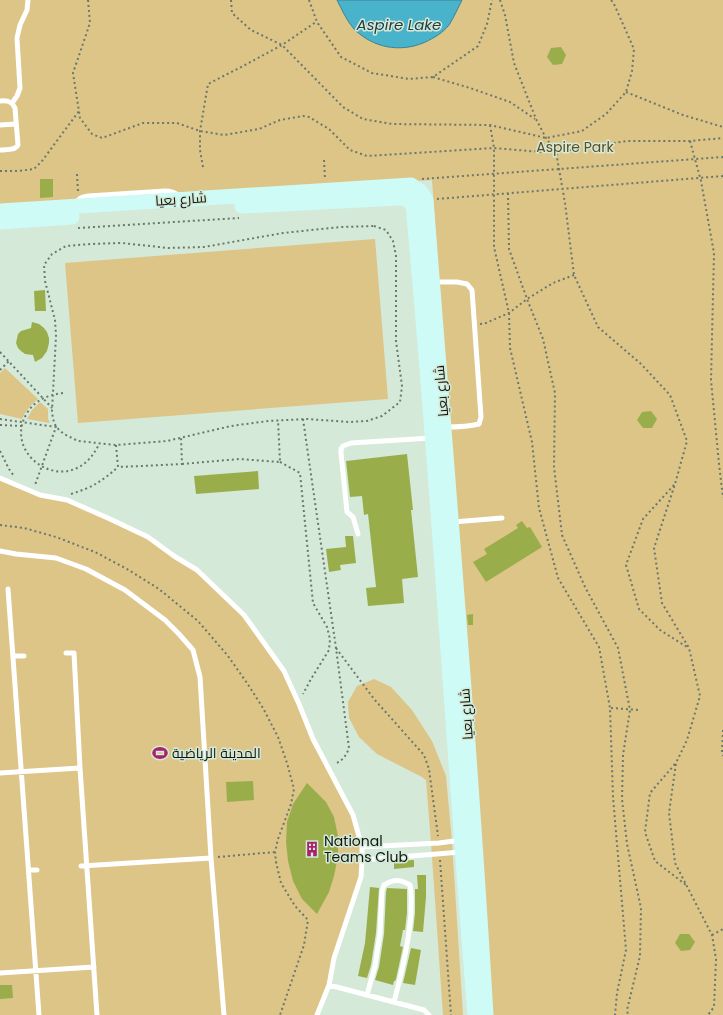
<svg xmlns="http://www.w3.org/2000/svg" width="723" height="1015" font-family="Poppins,Cairo,sans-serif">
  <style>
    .green { fill: #ddc487 }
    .water { fill: #49b3cc; stroke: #388494 }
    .building { fill: #99ae4b }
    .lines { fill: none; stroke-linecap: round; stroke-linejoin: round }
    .path { stroke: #6a786d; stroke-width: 2; stroke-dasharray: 2 3; stroke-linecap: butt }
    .lane { stroke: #fff; stroke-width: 5 }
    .secondary { stroke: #cefbf5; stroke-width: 15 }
    .labels { text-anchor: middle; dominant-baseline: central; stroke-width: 3; stroke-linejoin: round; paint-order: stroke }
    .park-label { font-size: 14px; fill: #5d4d23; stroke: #d4e9d8 }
    .street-label { font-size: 14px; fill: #101712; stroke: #d4e9d8 }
    .poi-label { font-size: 14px; fill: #101712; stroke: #d4e9d8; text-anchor: start }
    .water-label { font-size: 15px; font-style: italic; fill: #243c42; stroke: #d4e9d8 }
  </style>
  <rect width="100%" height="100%" fill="#d4e9d8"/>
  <!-- green -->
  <path class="green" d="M0 0H723V1015H490L432 180 0 207Z
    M375 239 388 399 78 423 65 263Z
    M5 368 38 399C31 405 26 410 22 419L0 414V373Z
    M40 402 48 409V419L50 423 27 419 32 410Z
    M0 478 40 495 67 500 148 537 197 570 244 615 284 671 313 739 353 815 362 847 361 877 334 958 329 985 317 1015H0Z
    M374 679 391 687 412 710 432 741 446 776 452 842 463 1015H443L431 843 426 780 422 777 377 754 359 737 349 718 348 702 357 686Z"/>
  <!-- water -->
  <path class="water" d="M337 0H462C458 8 454 17 449 25 445 30 439 35 433 38 410 52 382 51 361 35 359 33 356 32 354 29 347 21 342 10 337 0Z"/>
  <!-- building -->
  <path class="building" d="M561 47 566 55 562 64 553 65 547 57 551 48Z
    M40 179H53V197L40 198Z
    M45 290 46 311H35L34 291Z
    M32 322 39 324 44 328 47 332 49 338V343L47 351 42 358 35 362 33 355 25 354 21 351 18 348 16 343 18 334 21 331 31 328Z
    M651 411 657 419 652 428H643L637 420 642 412Z
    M407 454 413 510H411L418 577 402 579 404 603 368 606 366 588 376 587 368 514 364 515 362 496 350 497 346 461Z
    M258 471 259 489 196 494 194 476Z
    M522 521 527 528 530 527 542 547 486 582 473 562 487 554 484 549 518 528 516 525Z
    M345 536H353L356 563 340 565 341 570 329 572 326 549 346 547Z
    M473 614V625H468L467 615Z
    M253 781 254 800 227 802 226 782Z
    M307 783 326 802 334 817 338 836V856L334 876 329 892 317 914 302 899 293 881 288 861 286 842 287 822 293 804Z
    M414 860V867L394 869V861Z
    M417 875H426V897L423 932 413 931 415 913V889H418Z
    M370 887 379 888 376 933 371 965 367 978 358 976 365 943Z
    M387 888 407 889V913L405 930H403L400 946 403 947 396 979 395 981H394L393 985 375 980 379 967 384 934 386 892Z
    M680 934H689L695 942 690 950 681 951 675 943Z
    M411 948 421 950 415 985 403 983Z
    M0 985H12L13 998 0 999Z"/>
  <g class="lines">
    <!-- path -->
    <path class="path" d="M88 0 90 23 73 73 80 118 92 134 102 138 143 123H177L200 131 224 135 259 129 280 120 303 116 309 117 329 129 350 150 367 156 494 148 541 152H556L627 141H690L723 138
      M231 0 232 13 251 30 282 45 343 107 363 119 392 124 490 125 546 138 582 131 606 114 626 92 632 71 634 49 614 4 611 0
      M309 0 317 22 341 57 372 73 409 79 433 77 478 46 487 24 492 0
      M500 0 505 15 514 63 536 119 546 138 556 152 565 203 574 275 598 327 641 364 670 395 687 441 675 484 654 548 662 603 689 648 700 696 687 740 676 763 669 813 675 863 712 935 716 959 714 1007 708 1015
      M433 77 470 88 510 102 535 119
      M626 92 683 115 723 127
      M490 125 494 148V247L509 313 510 348 532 442 539 508 558 578 599 647 610 708 613 797 626 950 617 993 615 1015
      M690 141 701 181 714 253 711 380 719 464 723 498
      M324 160 325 179
      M203 167 200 150V131L208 84 245 65 282 45 316 22
      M0 171H18L34 169 42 161 79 111
      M77 174 78 191
      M422 179 723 157
      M508 193 509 249 527 299 543 339 555 393 554 467 562 535 585 587 618 648 630 710 623 755 622 799 627 844 641 908 640 956 627 1010 628 1015
      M437 199 723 176
      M374 226 386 230 393 241 396 256V341L402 386 400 402 382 416 367 421 349 422 307 419 268 421 231 426 167 441 116 445 78 441 64 434 56 427 53 419 52 411 56 336 55 320 45 281 44 265 52 254 66 246 90 244 122 243 168 248 204 247 283 233 341 227Z
      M78 228 239 218
      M480 324 486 323 509 313 527 299 553 283 574 275
      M0 352 52 408
      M0 370 9 361
      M63 393C48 395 35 400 27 413 0 457 72 502 99 444
      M0 419 56 427 35 485
      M303 419 336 648 349 748C346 756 343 760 335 764
      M0 425 22 426
      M116 445 118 467 141 466 182 464 181 437
      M0 451 9 469 14 476
      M280 462 300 473 313 603 327 627 330 639 329 650 311 679 303 694
      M182 464 239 459 280 462 278 420
      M674 485 643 519 626 565 639 609 660 630 687 647
      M71 494C93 487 101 482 118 467
      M0 525 24 528 56 537 95 552 127 569 159 589 198 621 228 656 247 683 263 708 278 737 287 763 294 789 291 804 278 839 275 852 276 862 281 883 295 906 308 920 304 945 280 1015
      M336 648 374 699 424 755 429 769 438 836
      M611 708 639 710
      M723 730 722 752 723 756
      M675 764 650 793 645 832 655 861 686 885
      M218 857 275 852
      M440 860 451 1015
      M712 935 723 929"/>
    <!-- lane -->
    <path class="lane" d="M0 101C7 100 12 101 15 108L18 145C15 151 6 149 0 150
      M12 103 17 96 20 88 17 38 20 25 27 10 28 0
      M0 125 16 124
      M76 203C79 198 82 197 88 196L165 191C171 191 175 192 179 196
      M433 282H457L467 284 472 290 481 417 479 424C468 427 457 427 445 427
      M0 478 40 495 67 500 110 519 148 537 174 556 197 570 244 615 284 671 299 704 313 739 353 815 362 847V860L361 877 334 958 329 985 317 1015
      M453 522 502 518
      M358 534 353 517 347 512 341 453V449L343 446 351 443 431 438
      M0 551 16 554 56 558 86 569 125 590 165 620 179 634 193 650 200 677 211 858 224 1015
      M8 589 39 1015
      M66 653H74L80 768 97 1015
      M13 656H24
      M0 773 80 768
      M362 847 439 843 461 840
      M362 860 461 852
      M81 866 211 858
      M29 870H37
      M0 973 94 967
      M329 985 424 1010 429 1015
      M367 995 375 966 380 933 382 891 384 885C394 879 400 879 410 885 412 894 411 903 411 913 409 943 402 972 394 1002"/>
    <!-- secondary -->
    <path class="secondary" d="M242 206 400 198H405L413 205C438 474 453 745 475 1015
      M0 211 411 185 421 192 426 200C447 471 470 743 486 1015
      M0 222 72 217"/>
  </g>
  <!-- icons -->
  <defs>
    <g id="stadium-bare" transform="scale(1.2)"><path d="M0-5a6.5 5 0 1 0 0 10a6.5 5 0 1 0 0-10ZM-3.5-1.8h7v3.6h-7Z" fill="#a7226c" stroke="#d4e9d8" stroke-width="2.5" paint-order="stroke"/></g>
    <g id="building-bare" transform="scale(1.2)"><path d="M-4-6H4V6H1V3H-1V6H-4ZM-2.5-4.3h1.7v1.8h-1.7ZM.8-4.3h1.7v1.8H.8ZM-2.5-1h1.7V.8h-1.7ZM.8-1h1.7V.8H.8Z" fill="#a7226c" stroke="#d4e9d8" stroke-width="2.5" paint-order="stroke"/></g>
  </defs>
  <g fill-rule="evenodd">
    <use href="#stadium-bare" x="160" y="753"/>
    <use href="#building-bare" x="312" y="849"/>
  </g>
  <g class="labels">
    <!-- park labels -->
    <g class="park-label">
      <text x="575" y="147">Aspire Park</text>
    </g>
    <!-- street labels -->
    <g class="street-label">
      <text transform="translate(181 199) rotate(-4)">شارع بعيا</text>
      <text transform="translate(441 391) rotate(-95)">شارع بعيا</text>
      <text transform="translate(466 714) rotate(-94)">شارع بعيا</text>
    </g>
    <!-- poi labels -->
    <g class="poi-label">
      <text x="172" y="753">المدينة الرياضية</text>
      <text x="324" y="841">National<tspan x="324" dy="16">Teams Club</tspan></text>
    </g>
    <!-- water labels -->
    <g class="water-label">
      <text x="399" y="24">Aspire Lake</text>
    </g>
  </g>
</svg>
